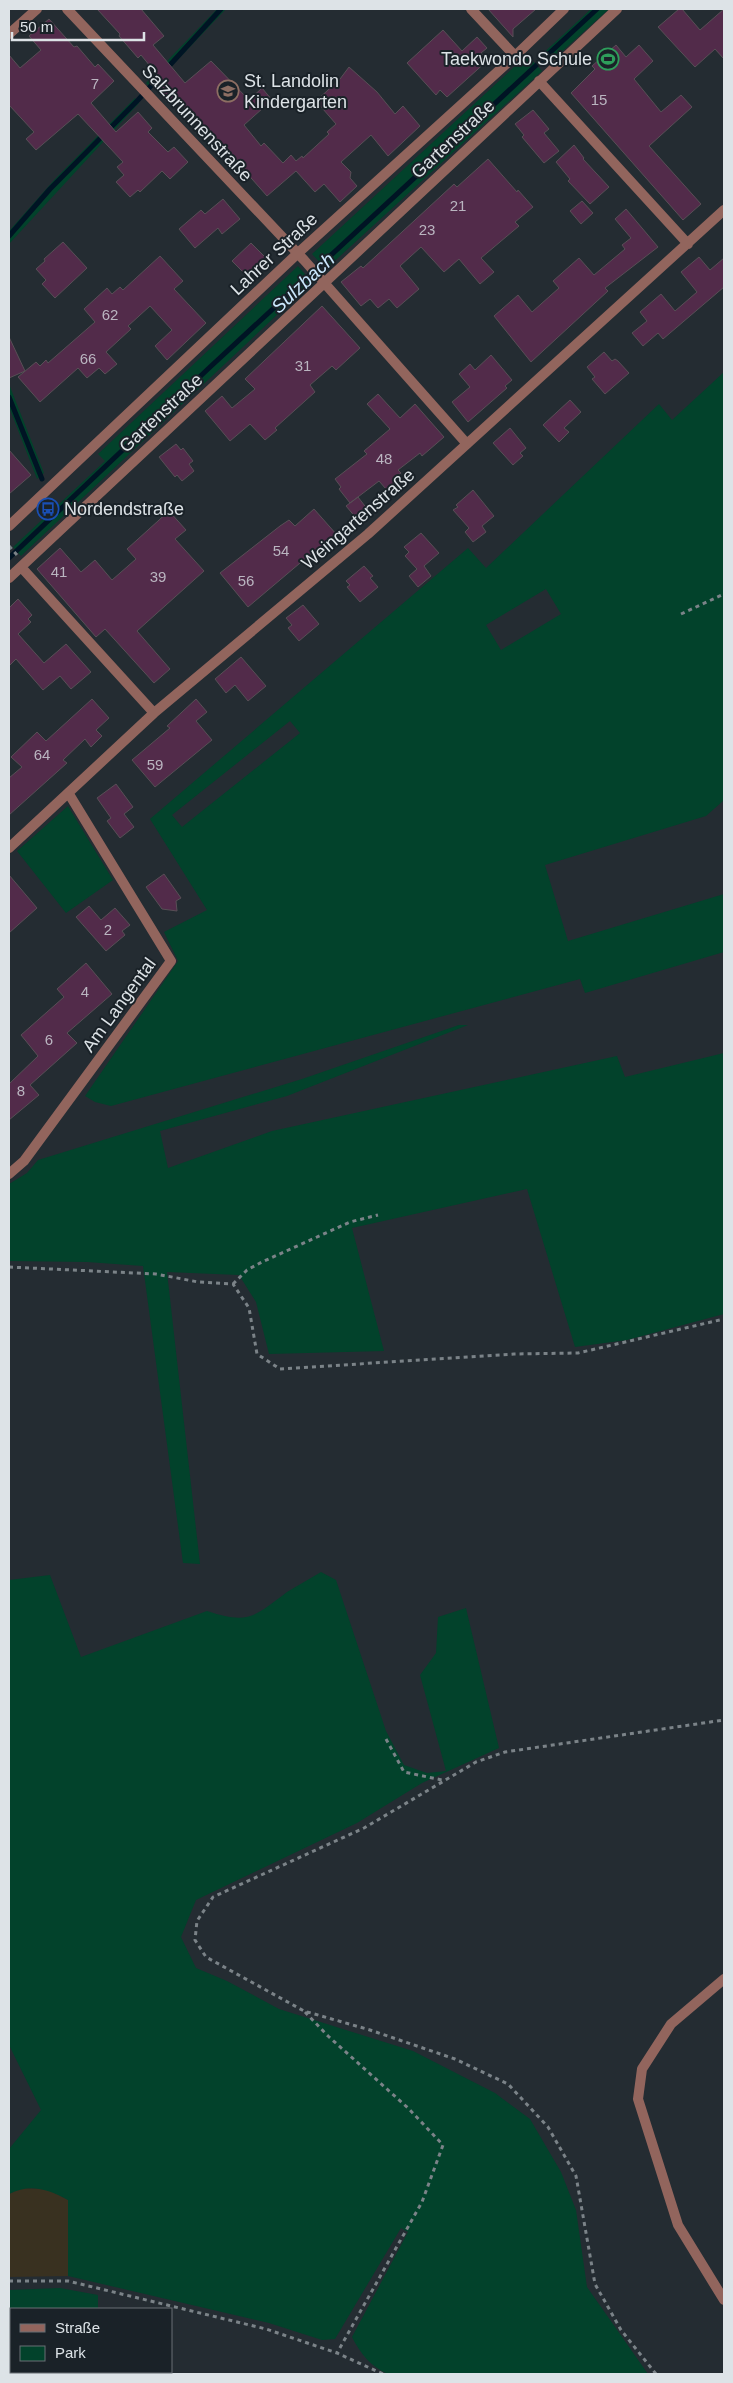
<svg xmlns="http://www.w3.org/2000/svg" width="733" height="2383" font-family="Helvetica,sans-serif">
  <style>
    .industrial { fill: #393120 }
    .green { fill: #02422b; fill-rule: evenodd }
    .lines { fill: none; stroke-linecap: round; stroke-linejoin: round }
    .stream { stroke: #001424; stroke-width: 5 }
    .building { fill: #522b4a; stroke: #584f56 }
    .path { stroke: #7b8388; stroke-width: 3; stroke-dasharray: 4 4; stroke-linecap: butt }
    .service { stroke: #92655d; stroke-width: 10 }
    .minor { stroke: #92655d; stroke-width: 10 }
    .tertiary { stroke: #92655d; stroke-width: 10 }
    .labels { text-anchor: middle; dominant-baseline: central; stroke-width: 4; stroke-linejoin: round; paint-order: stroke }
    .number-label { font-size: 15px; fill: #bab5c0 }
    .poi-label { font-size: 18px; fill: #dde3e7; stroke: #1a2228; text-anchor: start }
    .street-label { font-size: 18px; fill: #dde3e7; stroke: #1a2228 }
    .water-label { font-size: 19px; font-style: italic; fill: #cce8fd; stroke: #1a2228 }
  </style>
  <rect width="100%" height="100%" fill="#242c32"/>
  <!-- industrial -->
  <path class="industrial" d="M20 2188 48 2189 68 2200V2276L9 2277V2194Z"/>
  <!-- green -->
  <path class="green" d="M217 9H226L151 88 146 83Z
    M591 9H609L546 66 539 57Z
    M527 55 542 71 326 269 312 254Z
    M135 98 139 103 9 244V231L55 179Z
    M298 266 312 282 21 556 13 547 105 461 98 454Z
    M724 372 723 801 706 816 545 865 568 941 724 894V952L585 993 580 979 111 1106 95 1102 85 1096 178 961 164 932 207 910 150 819 468 548 486 568 659 404 672 420ZM546 589 561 614 501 650 486 625ZM290 721 300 733 182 827 172 815Z
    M9 384 44 473 37 479 9 407Z
    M68 806 113 880 66 913 17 851Z
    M459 1025H468L287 1096 160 1131 168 1168 272 1131 617 1056 625 1077 724 1053V1314L627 1340 575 1347 527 1189 352 1228 384 1351 269 1354 256 1302 239 1275 167 1272 200 1564 183 1563 143 1266 87 1262 9 1261V1184L27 1173 38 1160 302 1079Z
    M321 1572 336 1580 386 1731 404 1765 427 1773 446 1771 420 1675 436 1653 438 1617 466 1608 499 1748 422 1783 357 1823 196 1900 181 1937 196 1968 227 1981 279 2009 413 2051 495 2093 530 2119 561 2172 576 2210 587 2287 648 2374H388C371 2367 360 2353 352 2337L408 2232 401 2228 335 2339 322 2340 269 2323 68 2276V2200C48 2189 30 2183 9 2194V2149L41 2110 9 2045V1580L50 1575 81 1657 207 1611C249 1625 255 1616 287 1592 298 1585 310 1579 321 1572Z
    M60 2288 98 2295V2309H11V2372H19V2374H9V2290Z
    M52 2372H147L161 2374H63Z"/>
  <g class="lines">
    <!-- stream -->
    <path class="stream" d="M9 236 50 189 138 100 221 9
      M9 397 42 479
      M9 558 209 368 597 9"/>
  </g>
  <!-- building -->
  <path class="building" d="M97 9H141L164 36 153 45 185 83 211 61 249 100 262 88 272 100 244 125 261 146 264 143 283 163 291 155 296 161 302 156 303 158 329 134 327 132 336 124 316 101 340 79 349 67 377 92 395 114 403 106 420 126 388 156 371 135 341 162 351 172 350 178 357 186 340 202 324 184 315 192 296 171 267 196 206 127 204 129 176 98 169 104 156 89 164 83 141 55 138 58 119 36 120 34Z
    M488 9H536L513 29V37Z
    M679 9H682L700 30 724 9V59L715 49 695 67 669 39 658 27Z
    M49 19 74 47 77 46 95 67 98 64 114 81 91 103 116 132 138 112 152 128 148 132 168 152 174 147 188 162 170 179 162 171 140 192 138 190 130 197 116 182 124 175 117 167 123 162 78 114 36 150 26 139 34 132 9 105V55L20 68 41 50 29 36Z
    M443 30 462 51 477 37 487 48 481 53 488 60 447 97 440 90 436 95 407 63Z
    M616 45 626 57 639 45 653 61 634 79 661 112 681 95 692 107 649 146 701 204 683 220 571 93 595 69 592 66Z
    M533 110 549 129 544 133 559 151 544 163 522 137 524 135 515 124Z
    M574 145 584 158 583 159 609 187 590 204 568 181 570 179 556 162Z
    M488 159 517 192 518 190 533 207 515 222 519 226 481 258 494 272 480 284 459 259 444 272 421 247 400 266 419 289 397 308 389 299 378 308 370 299 361 306 341 282 361 266 363 268 454 184 457 187Z
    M223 199 240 219 222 234 218 228 195 248 179 229 201 210 205 214Z
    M582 201 593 213 581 224 570 211Z
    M626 209 658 247 605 288 608 291 531 362 494 316 518 295 532 312 559 288 553 281 579 258 594 275 625 249 622 245 631 238 615 219Z
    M63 242 87 268 55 298 42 284 46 280 36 269 45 261 44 259Z
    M251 243 266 258 248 277 232 261Z
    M160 256 183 281 174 289 206 323 167 360 155 346 172 330 150 306 128 326 131 329 106 352 117 364 105 374 99 368 87 378 78 368 40 402 18 377 36 362 40 366 46 360 48 363 95 322 84 309 107 288 112 294 120 287 123 290Z
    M699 257 710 270 724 258V287L663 339 658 333 643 346 632 333 647 321 640 312 661 294 675 311 697 292 681 272Z
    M322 306 360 348 336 370 332 366 310 385 315 392 275 428 277 430 265 440 250 424 230 441 205 411 222 396 232 408 255 389 245 379Z
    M9 337 25 371 9 378Z
    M604 352 612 361 615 359 618 361 629 373 605 394 592 379 595 377 587 367Z
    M491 355 512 380 505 386 507 388 468 422 452 402 470 387 459 374 470 364 475 370Z
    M378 394 400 418 415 404 444 437 422 456 420 453 398 470 401 473 397 476 405 487 393 497 379 481 350 503 339 489 341 487 335 479 367 454 364 451 390 429 367 404Z
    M570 400 581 412 564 428 569 432 559 442 543 425Z
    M510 428 526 448 520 453 523 456 513 465 493 443Z
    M176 444 181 450 183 448 193 461 189 464 194 471 182 481 177 475 175 477 159 457Z
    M9 450 31 475 9 494Z
    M473 490 494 516 482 526 486 532 473 542 465 532 469 528 453 510 458 507 456 505Z
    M358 497 368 510 357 519 346 506Z
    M314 509 337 535 322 549 319 547 248 607 220 573 280 526 289 520 295 526Z
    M169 511 186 530 175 539 204 571 137 631 170 669 154 683 105 629 96 637 37 569 60 548 81 572 95 560 112 580 136 559 127 549Z
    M421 533 439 553 424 566 431 576 418 587 409 576 417 569 405 556 409 552 404 547Z
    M364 566 373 576 370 578 378 587 360 602 347 587 350 585 346 581Z
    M18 599 32 615 28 619 31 622 18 634 44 663 66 644 91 672 71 689 60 676 43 690 16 659 9 666V608Z
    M303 605 319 624 299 641 288 628 292 625 286 618Z
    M241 657 266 686 248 701 235 685 226 693 215 679Z
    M92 699 109 718 96 730 102 736 91 747 85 739 63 760 67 763 9 815V778L22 767 11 757 37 732 46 741Z
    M196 699 207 712 196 721 212 740 155 787 132 760 170 728 167 726Z
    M116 784 133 807 124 814 134 827 120 838 107 821 111 818 97 798Z
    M164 874 181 898 176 901 177 911 162 909 146 887Z
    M9 875 37 908 9 933Z
    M89 906 101 920 115 908 130 925 122 931 125 935 106 951 76 917Z
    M86 963 112 994 67 1033 77 1043 30 1085 39 1095 9 1120V1084L38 1056 21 1035 64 997 57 989Z"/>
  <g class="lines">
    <!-- path -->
    <path class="path" d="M9 546 17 555
      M681 614 724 594
      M9 1267 156 1274 198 1282 233 1284 249 1308 257 1354 280 1369 514 1354 578 1353 724 1319
      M233 1284 247 1270 262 1262 350 1222 378 1215
      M386 1739 404 1772 442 1780
      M305 2012 328 2036 408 2108 443 2145 422 2202 337 2353
      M9 2281H68L266 2329 337 2353 383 2374
      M656 2374 621 2330 595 2284 576 2176 548 2127 508 2084 455 2059 370 2030 304 2011 206 1957 195 1940 197 1921 213 1897 364 1828 476 1762 505 1752 724 1720"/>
    <!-- service -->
    <path class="service" d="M724 1979 671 2024 642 2069 638 2099 678 2225 724 2300"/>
    <!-- minor -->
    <path class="minor" d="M67 9 304 260 467 444
      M471 9 515 56
      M9 34 37 9
      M539 81 688 244
      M21 567 154 713
      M9 578 617 9
      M9 848 154 713 368 534 724 210
      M9 1174 24 1161 171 961 69 794"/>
    <!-- tertiary -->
    <path class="tertiary" d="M9 526 297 254 515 56 564 9"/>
  </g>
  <!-- icons -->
  <defs>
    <g id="stadium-ring" transform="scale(1.125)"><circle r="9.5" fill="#1a2228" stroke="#2e9e5b" stroke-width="1.5"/><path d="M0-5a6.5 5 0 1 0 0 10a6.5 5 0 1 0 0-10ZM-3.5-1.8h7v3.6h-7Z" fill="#2e9e5b"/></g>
    <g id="school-ring" transform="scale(1.125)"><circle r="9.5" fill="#1a2228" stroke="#8d6e63" stroke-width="1.5"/><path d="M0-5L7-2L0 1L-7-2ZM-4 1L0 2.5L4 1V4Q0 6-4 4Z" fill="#8d6e63"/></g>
    <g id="bus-ring" transform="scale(1.125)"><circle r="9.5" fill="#1a2228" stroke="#1a4fb4" stroke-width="1.5"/><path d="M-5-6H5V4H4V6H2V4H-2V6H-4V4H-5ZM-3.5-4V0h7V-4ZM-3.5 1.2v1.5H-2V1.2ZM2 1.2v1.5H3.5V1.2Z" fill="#1a4fb4"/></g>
  </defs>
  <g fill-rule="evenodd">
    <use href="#stadium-ring" x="608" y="59"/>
    <use href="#school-ring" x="228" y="91"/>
    <use href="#bus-ring" x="48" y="509"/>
  </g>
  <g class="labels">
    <!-- number labels -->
    <g class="number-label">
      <text x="95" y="83">7</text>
      <text x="599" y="99">15</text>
      <text x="458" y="205">21</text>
      <text x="427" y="229">23</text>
      <text x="110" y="314">62</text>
      <text x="88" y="358">66</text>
      <text x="303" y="365">31</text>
      <text x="384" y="458">48</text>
      <text x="281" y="550">54</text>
      <text x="59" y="571">41</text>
      <text x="158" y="576">39</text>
      <text x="246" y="580">56</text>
      <text x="42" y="754">64</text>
      <text x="155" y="764">59</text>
      <text x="108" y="929">2</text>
      <text x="85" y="991">4</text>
      <text x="49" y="1039">6</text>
      <text x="21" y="1090">8</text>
    </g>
    <!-- poi labels -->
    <g class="poi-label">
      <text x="592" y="59" text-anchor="end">Taekwondo Schule</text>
      <text x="244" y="81">St. Landolin<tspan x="244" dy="21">Kindergarten</tspan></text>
      <text x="64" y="509">Nordendstraße</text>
    </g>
    <!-- street labels -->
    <g class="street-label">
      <text transform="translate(197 123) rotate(47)">Salzbrunnenstraße</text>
      <text transform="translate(453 139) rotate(-43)">Gartenstraße</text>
      <text transform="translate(274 254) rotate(-43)">Lahrer Straße</text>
      <text transform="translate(161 413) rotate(-43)">Gartenstraße</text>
      <text transform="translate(358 519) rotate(-41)">Weingartenstraße</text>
      <text transform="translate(119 1005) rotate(-54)">Am Langental</text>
    </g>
    <!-- water labels -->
    <g class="water-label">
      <text transform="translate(303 283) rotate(-43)">Sulzbach</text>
    </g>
  </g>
  <!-- border -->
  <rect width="733" height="2383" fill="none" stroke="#dde3e7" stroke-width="20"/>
  <!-- legend -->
  <rect x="10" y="2308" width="162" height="65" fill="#1a2228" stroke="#686f74"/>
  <rect x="20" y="2324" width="25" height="8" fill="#92655d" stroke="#686f74"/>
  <text x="55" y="2333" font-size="15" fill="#dde3e7">Straße</text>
  <rect x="20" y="2346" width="25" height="15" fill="#02422b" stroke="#686f74"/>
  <text x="55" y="2358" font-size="15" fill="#dde3e7">Park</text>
  <!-- scale -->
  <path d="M12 32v8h132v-8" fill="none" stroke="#dde3e7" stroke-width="2.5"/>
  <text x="20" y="32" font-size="15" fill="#dde3e7" stroke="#1a2228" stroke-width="4" paint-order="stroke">50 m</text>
</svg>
